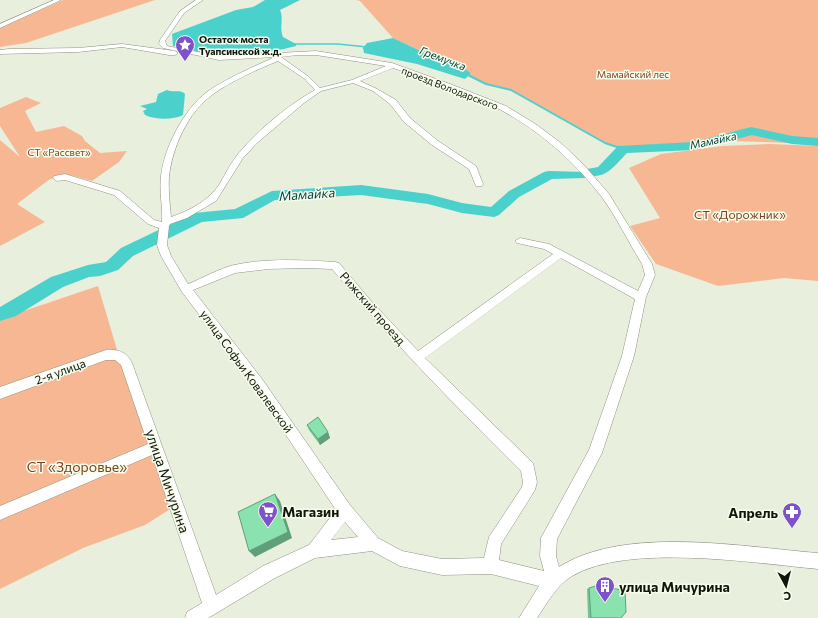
<svg xmlns="http://www.w3.org/2000/svg" width="818" height="618" font-family="Commissioner,sans-serif">
  <style>
    .green { fill: #f6b792 }
    .water { fill: #4ad1cc }
    .lines { fill: none; stroke-linecap: round; stroke-linejoin: round }
    .stream-far1 { stroke: #4ad1cc; stroke-width: 1.5 }
    .stream { stroke: #4ad1cc; stroke-width: 2 }
    .river { fill: #4ad1cc; fill-rule: evenodd }
    .minor-casing { stroke: #8d9282; stroke-width: 1 }
    .minor { fill: #fff; fill-rule: evenodd }
    .wall { fill: #77c396 }
    .shaded-wall { fill: #619f7a }
    .building { fill: #8ae3ae; stroke: #619f7a }
    .labels { text-anchor: middle; dominant-baseline: central; stroke-width: 3; stroke-linejoin: round; paint-order: stroke }
    .far-poi-label { font-size: 10px; font-weight: bold; fill: #12140e; stroke: #f7fdeb; text-anchor: start }
    .far-park-label { font-size: 10px; fill: #784320; stroke: #f7fdeb }
    .far-street-label { font-size: 10px; fill: #12140e; stroke: #f7fdeb }
    .far-water-label { font-size: 11px; font-style: italic; fill: #024241; stroke: #f7fdeb }
    .park-label { font-size: 12px; fill: #784320; stroke: #f7fdeb }
    .street-label { font-size: 12px; fill: #12140e; stroke: #f7fdeb }
    .water-label { font-size: 13px; font-style: italic; fill: #024241; stroke: #f7fdeb }
    .near-park-label { font-size: 14px; fill: #784320; stroke: #f7fdeb }
    .near-street-label { font-size: 14px; fill: #12140e; stroke: #f7fdeb }
    .near-poi-label { font-size: 14px; font-weight: bold; fill: #12140e; stroke: #f7fdeb; text-anchor: start }
  </style>
  <rect width="100%" height="100%" fill="#e9efdd"/>
  <!-- green -->
  <path class="green" d="M63 0H155L26 43 0 47V28Z
    M356 0H818V144L732 141 622 149 605 143 511 90 486 84 468 76 471 73 455 62 427 54 393 38 360 1Z
    M26 97 41 103 25 111 36 132 64 126 82 136 85 141 100 153 127 151 119 162 92 181 70 175 50 179 17 204 45 222 0 246V140L20 157 0 126V108Z
    M770 144 818 146V281L784 278 718 286 656 264 630 226 660 218 629 168 661 154 723 146Z
    M98 286 121 363 172 508 145 525 83 548 0 589V319Z"/>
  <!-- water -->
  <path class="water" d="M265 0H300L280 10C284 19 279 27 283 37L296 44V46C267 54 236 57 207 53 195 52 184 48 173 46L172 34 236 10 253 7Z
    M393 38 427 54 455 62 471 73 465 79 417 64 364 53 363 48 367 43Z
    M167 90C173 93 181 89 185 94L183 115C173 120 156 120 145 115L143 111 147 109 140 106 156 102 158 94Z"/>
  <g class="lines">
    <!-- stream-far1 -->
    <path class="stream-far1" d="M293 44H338L367 47
      M465 74 468 75"/>
    <!-- stream -->
    <path class="stream" d="M466 74 486 84 511 90 605 143 623 149"/>
    <!-- river -->
    <path class="river" d="M751 127 792 136 818 138V146L792 144 752 135 694 150 627 153C616 164 606 180 588 175L586 178 552 179 519 197 499 215 494 217 462 213 428 204 361 195 275 200 243 218 202 222 133 256 118 270 100 276 89 277 63 287 16 316 0 321V307L51 277 88 265 106 262 121 248 194 213 235 209 272 191 361 185 428 194 462 203 491 207 509 191 544 172 549 171 585 172 587 169 598 167 618 146 694 142Z"/>
    <!-- minor casing -->
    <g class="minor-casing">
      <path id="minor" d="M54 0H61L0 28V24Z
        M196 0H203L184 13 165 41 167 46 219 56 316 51 392 63 450 84 506 106 537 125 562 144 584 165 609 194 652 264 655 275 646 297 634 356 602 453 557 539 556 556 559 567C625 525 743 547 818 553V569C753 563 628 543 572 576 556 586 547 603 537 618H519L539 586 491 574 442 575 400 566 372 551 315 558 275 578 208 618H185L187 612 202 603 152 455 0 520V506L148 444 121 365 115 360H106L0 399V387L106 350C118 349 127 352 132 363L216 595 263 566 309 545 336 510 254 387 182 292 161 256 157 245 159 228 148 224 114 195 65 180 57 181 53 178 54 176 65 174 120 191 154 220 162 222C163 207 159 192 161 176 164 148 184 109 207 92 225 79 255 66 275 57L219 60 163 48 159 44 160 40 180 11ZM298 55H316L386 66 352 80 320 88 309 77 281 57ZM278 61 305 79 315 90C287 106 259 129 238 154 230 164 225 175 219 185 208 201 189 211 171 217 170 204 168 191 169 177 172 148 188 112 212 95 229 82 258 69 278 61ZM393 68C428 80 468 92 501 110 540 131 574 161 601 196 616 216 629 243 642 264L645 275 638 291 549 244 520 238 515 241 517 243 544 249 553 254 418 351 372 302 339 263 335 262C302 260 267 258 234 265 218 269 203 278 188 284L171 256 167 245 169 226 170 224 187 218 216 201 243 158 257 143 304 103 321 91 353 83 373 91 390 104 404 122 432 145 469 169 476 186H482L483 184 476 166 438 141 410 118 396 100 377 89 360 81ZM561 258 635 299 622 356 589 450 541 538 540 556 544 571 499 560 501 544 535 490 537 482 533 463 425 358ZM306 268 332 269C391 341 456 406 521 471L523 482 522 487 489 537 484 558 442 559 402 551 378 538 350 505 262 379 193 290 235 273 268 269ZM345 522 358 537 331 540Z
        M122 44 175 51 178 53 175 55H169L122 47 78 52 0 54V50L9 49 78 48Z"/>
    </g>
    <!-- minor -->
    <use href="#minor" class="minor"/>
  </g>
  <!-- wall -->
  <path class="wall" d="M307 425 328 432 330 438 320 445 309 430Z
    M589 588 621 618H588L587 589Z"/>
  <!-- shaded-wall -->
  <path class="shaded-wall" d="M328 432 330 438 320 445 318 439Z
    M275 494 280 501 292 538 255 557 249 551Z"/>
  <!-- building -->
  <path class="building" d="M318 417 328 432 318 439 307 425Z
    M275 494 288 532 249 551 238 512Z
    M599 585 625 591 626 612 621 618H591L589 588Z"/>
  <!-- icons -->
  <defs>
    <g id="sight-pin" transform="scale(1)"><path d="M0 17L-7.5 6A9.5 9.5 0 1 1 7.5 6Z" fill="#7d52cb" stroke="#f7fdeb"/><path d="M0-6L1.8-2.2L6-1.7L2.9 1.2L3.7 5.4L0 3.3L-3.7 5.4L-2.9 1.2L-6-1.7L-1.8-2.2Z" fill="#fff"/></g>
    <g id="supermarket-pin" transform="scale(1)"><path d="M0 17L-7.5 6A9.5 9.5 0 1 1 7.5 6Z" fill="#7d52cb" stroke="#f7fdeb"/><path d="M-6-5.5h2.5l.6 2H6L4.5 2H-2.5L-4.4-4H-6ZM-1.5 3.2a1.3 1.3 0 1 0 .1 0ZM3 3.2a1.3 1.3 0 1 0 .1 0Z" fill="#fff"/></g>
    <g id="pharmacy-pin" transform="scale(1)"><path d="M0 17L-7.5 6A9.5 9.5 0 1 1 7.5 6Z" fill="#7d52cb" stroke="#f7fdeb"/><path d="M-2-6h4v4h4v4h-4v4h-4v-4h-4v-4h4Z" fill="#fff"/></g>
    <g id="building-pin" transform="scale(1)"><path d="M0 17L-7.5 6A9.5 9.5 0 1 1 7.5 6Z" fill="#7d52cb" stroke="#f7fdeb"/><path d="M-4-6H4V6H1V3H-1V6H-4ZM-2.5-4.3h1.7v1.8h-1.7ZM.8-4.3h1.7v1.8H.8ZM-2.5-1h1.7V.8h-1.7ZM.8-1h1.7V.8H.8Z" fill="#fff"/></g>
  </defs>
  <g fill-rule="evenodd">
    <use href="#sight-pin" x="185" y="45"/>
    <use href="#supermarket-pin" x="268" y="511"/>
    <use href="#pharmacy-pin" x="792" y="512"/>
    <use href="#building-pin" x="605" y="586"/>
  </g>
  <g class="labels">
    <!-- far-poi labels -->
    <g class="far-poi-label">
      <text x="199" y="39">Остаток моста<tspan x="199" dy="12">Туапсинской ж.д.</tspan></text>
    </g>
    <!-- far-park labels -->
    <g class="far-park-label">
      <text x="633" y="74">Мамайский лес</text>
      <text x="59" y="152">СТ «Рассвет»</text>
    </g>
    <!-- far-street labels -->
    <g class="far-street-label">
      <text transform="translate(450 88) rotate(21)">проезд Володарского</text>
    </g>
    <!-- far-water labels -->
    <g class="far-water-label">
      <text transform="translate(443 58) rotate(21)">Гремучка</text>
      <text transform="translate(713 140) rotate(-12)">Мамайка</text>
    </g>
    <!-- park labels -->
    <g class="park-label">
      <text x="740" y="214">СТ «Дорожник»</text>
    </g>
    <!-- street labels -->
    <g class="street-label">
      <text transform="translate(373 308) rotate(49)">Рижский проезд</text>
      <text transform="translate(60 371) rotate(-20)">2-я улица</text>
      <text transform="translate(247 371) rotate(54)">улица Софьи Ковалевской</text>
    </g>
    <!-- water labels -->
    <g class="water-label">
      <text transform="translate(307 194) rotate(-4)">Мамайка</text>
    </g>
    <!-- near-park labels -->
    <g class="near-park-label">
      <text x="77" y="466">СТ «Здоровье»</text>
    </g>
    <!-- near-street labels -->
    <g class="near-street-label">
      <text transform="translate(168 481) rotate(71)">улица Мичурина</text>
    </g>
    <!-- near-poi labels -->
    <g class="near-poi-label">
      <text x="282" y="511">Магазин</text>
      <text x="778" y="512" text-anchor="end">Апрель</text>
      <text x="619" y="586">улица Мичурина</text>
    </g>
  </g>
  <!-- north arrow -->
  <g transform="translate(786 586) rotate(173)" stroke="#f7fdeb" stroke-width="3" paint-order="stroke">
  <path d="M0-3L7 15L0 10L-7 15Z" fill="#12140e"/>
  <text y="-6" font-size="11" font-weight="bold" text-anchor="middle" fill="#12140e">С</text>
  </g>
</svg>
